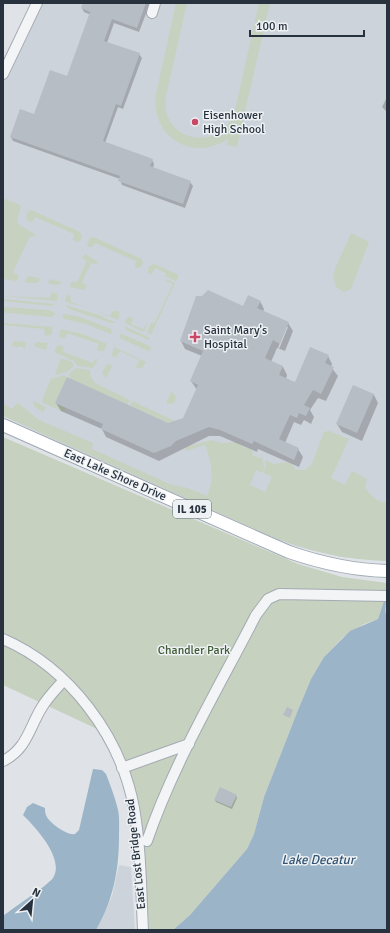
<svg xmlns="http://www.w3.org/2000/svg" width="390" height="933" font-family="Signika,sans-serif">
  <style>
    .built { fill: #cdd3da }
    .green { fill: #c6d1c0 }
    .water { fill: #9bb4c7 }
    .shadow { fill: #0003; fill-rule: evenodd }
    .building { fill: #b6bdc4 }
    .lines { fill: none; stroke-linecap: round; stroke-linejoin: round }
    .minor-casing { stroke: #a4aab2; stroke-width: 12 }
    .major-casing { stroke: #9fa9b3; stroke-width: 14 }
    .minor { stroke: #f2f4f6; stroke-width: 10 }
    .major { stroke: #fff; stroke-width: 12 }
    .poi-dot { fill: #ca4766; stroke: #eef2f5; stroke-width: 1.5 }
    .labels { text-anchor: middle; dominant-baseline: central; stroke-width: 3; stroke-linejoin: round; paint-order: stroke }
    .shield { fill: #eef2f5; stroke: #636c75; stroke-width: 1 }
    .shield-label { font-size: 11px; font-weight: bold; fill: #28323e }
    .poi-label { font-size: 12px; fill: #28323e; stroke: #eef2f5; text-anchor: start }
    .street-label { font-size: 12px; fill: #28323e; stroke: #eef2f5 }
    .park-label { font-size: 12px; fill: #405a36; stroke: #eef2f5 }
    .water-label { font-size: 13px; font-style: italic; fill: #345471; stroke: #eef2f5 }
  </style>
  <rect width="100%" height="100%" fill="#dfe3e8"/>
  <!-- built -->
  <path class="built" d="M37 3H387V561L341 557 295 546 104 463 3 416V74Z
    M119 865 131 867 135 930H96L112 896Z"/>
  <!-- green -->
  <path class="green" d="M176 3H187L166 96C159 142 222 155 235 110L259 3H270L237 147 227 145 228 139C192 163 150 136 156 94Z
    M3 198 20 205C22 212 15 217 18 224L36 235 34 237 30 236 13 272 19 276 16 281 3 279Z
    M31 210 80 232 82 237 80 241 77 242 73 240 74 234 35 217 32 222 28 221 26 216 28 212Z
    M351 233 369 242 351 289 344 292 336 287 333 276 335 269Z
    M93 237 142 259 143 263 141 267 135 268 136 261 95 243 92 247H88L87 245 90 238Z
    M85 254 98 262 96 264 91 263 82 282 87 286 84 290 70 287 71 282H77L87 261 82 258Z
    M154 264 179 275 176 281 165 276 166 273 155 268 152 274H149L148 271 149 266Z
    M28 276 39 278 40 279 37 283H27L25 281Z
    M50 279 62 282 59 285 49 284 48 282Z
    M167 279 175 283 151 335 147 333 151 323 154 324 173 284 166 281Z
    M52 292 57 294V301L3 296 49 298Z
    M70 295 71 302 110 316 113 311H117L120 313 118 320 86 307 65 302 66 296Z
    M3 299 56 304 52 306 3 301Z
    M65 305 99 315 116 323H111L69 309Z
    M3 307 48 310 54 312 55 314 52 317 9 313 3 312Z
    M65 314 80 317 111 329 112 333 110 334 86 324 64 319 62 316Z
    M131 317 133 319 131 324 143 329 148 322 144 332 125 323 127 318Z
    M3 323 53 327 51 335 45 336 44 329 3 325Z
    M124 326 150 338 149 340 128 331Z
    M61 329 82 334 107 344 104 351H100L97 350 99 344 67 333 65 338H61L59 335Z
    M120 334H122L150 346 151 349 148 351 120 338Z
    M14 341 25 342 26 344 25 348 18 346 17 348 11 345Z
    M37 342 48 343 46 350 36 347 34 344Z
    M60 345 64 347 63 352 93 363 95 359H98L93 368 77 366 74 361 54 352 57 346Z
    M114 347 146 362 143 367 139 369 136 367 139 360 120 351 116 357H113L112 354Z
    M61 358 72 362 74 366 67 372 55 375Z
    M109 364 112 366 106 378 102 373 106 365Z
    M76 368 90 370 91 378 95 383 130 400 127 405 70 379 69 374Z
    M64 375 67 378 55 403 66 408 64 412 43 403 42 400 51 379Z
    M171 392C176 394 177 398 174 403L170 404 166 403Z
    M33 401 46 407 44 411 42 412 34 406Z
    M132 401 175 421 168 423 130 406Z
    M18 403 39 420 93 443 92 449 172 485 188 488 207 496C215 479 212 462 205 445L186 451 185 447 212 440 221 443 237 442 243 447 252 450 253 456 262 458 264 467 263 473 256 470 250 485 265 492 272 477 264 473 266 460 274 464 287 462 292 464 296 470H305L312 464 324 432 329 431 349 439 331 478 345 485 352 471 367 479 365 488C370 494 378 504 387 502V561C348 560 311 552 275 538L3 416V404L13 409 16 404Z
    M3 437 298 564 342 577 387 583V617L385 611 386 602 384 601 378 619 364 624 343 637 324 657 311 679 298 710 264 797 254 834 247 849 190 915 173 930H149L142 825 139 803 132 778 112 736 3 685Z"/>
  <!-- water -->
  <path class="water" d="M384 601 386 602 385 611 387 617V930H173L190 915 247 849 254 834 264 797 298 710 311 679 324 657 350 631 378 619Z
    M93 769 102 770 106 774C110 784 114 795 117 806 120 815 119 826 119 836 119 871 113 900 96 930H3V916C13 908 47 886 53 878 65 859 36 828 23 815L27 807 33 803 45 808C45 810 45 812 46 815 48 822 67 836 75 834L79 830Z"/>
  <!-- shadow -->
  <path class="shadow" d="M84 3H150L139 32 114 23 107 43 139 54 142 58 123 109 118 107 105 143 152 160 154 164 153 168 190 182 193 186 185 208 122 185 120 179 13 141 11 137 34 115 68 78 91 15 84 12 82 8Z
    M387 97V112L382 107Z
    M260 301 264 309 263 312 288 323 293 331 285 351 277 348 271 362 283 367 287 375 286 379 296 383 328 356 332 364 331 367 338 376 326 401 318 398 310 410 314 417 311 424 304 420 301 425 294 422 285 443 298 449 303 457 299 467 258 449 257 452 220 436H209L159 461 106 437 102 429 61 411 56 403 168 424 184 419 197 390 191 381 202 356 185 349 181 341 244 307ZM286 327H288L279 349 278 348Z
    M353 386 374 395 378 403 362 441 342 432 337 424Z
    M236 795 237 798 232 809 216 802 215 800Z"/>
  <!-- building -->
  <path class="building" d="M83 3H146L137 28 112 19 104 41 140 53 121 106 116 104 103 141 153 159 150 166 191 181 183 204 118 181 120 176 10 137 20 109 34 114 50 70 67 76 90 12 81 8Z
    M208 290 243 306 248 295 261 301 257 308 289 322 280 344 273 340 265 358 283 366 279 375 295 382 310 347 329 355 325 363 334 367 321 394 313 390 304 405 310 408 306 416 299 413 297 418 290 415 279 439 299 448 294 460 254 441 252 444 220 430 209 427 176 441 171 446 154 453 101 429 103 424 55 403 67 377 168 423 183 418 198 385 190 381 203 351 180 341 196 296H202Z
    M353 385 374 394 357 433 336 424Z
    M287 707 293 710 290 718 283 715Z
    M220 787 237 795 231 807 214 800Z"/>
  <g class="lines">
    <!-- minor casing -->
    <g class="minor-casing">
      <path id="minor" d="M152 13 155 3
        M3 74 37 3
        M3 639C70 668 121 737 134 808 141 848 141 890 143 930
        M3 761C27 749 29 728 42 707 48 697 56 689 64 680
        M122 768 189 744
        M147 841C174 762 218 689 256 615L268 599 279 594 387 596"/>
    </g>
    <!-- major casing -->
    <g class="major-casing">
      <path id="major" d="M3 425 289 552C321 563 352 570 387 571"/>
    </g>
    <!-- minor -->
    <use href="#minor" class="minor"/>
    <!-- major -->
    <use href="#major" class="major"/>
  </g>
  <!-- markers -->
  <g class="poi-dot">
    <circle cx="195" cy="122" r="4"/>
    <path d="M193 331h4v4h4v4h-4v4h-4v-4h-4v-4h4z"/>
  </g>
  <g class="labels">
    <!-- shield labels -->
    <rect class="shield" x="173" y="500" width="38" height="18" rx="3"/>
    <g class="shield-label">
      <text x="192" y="509">IL 105</text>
    </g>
    <!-- poi labels -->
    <g class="poi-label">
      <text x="203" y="115">Eisenhower<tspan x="203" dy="14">High School</tspan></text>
      <text x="204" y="330">Saint Mary's<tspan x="204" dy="14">Hospital</tspan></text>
    </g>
    <!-- street labels -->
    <g class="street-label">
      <text transform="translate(115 475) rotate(24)">East Lake Shore Drive</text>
      <text transform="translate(136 854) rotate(-96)">East Lost Bridge Road</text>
    </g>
    <!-- park labels -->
    <g class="park-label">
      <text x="194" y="650">Chandler Park</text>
    </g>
    <!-- water labels -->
    <g class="water-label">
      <text x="318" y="860">Lake Decatur</text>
    </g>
  </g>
  <!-- border -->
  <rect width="390" height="933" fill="none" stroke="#28323e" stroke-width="8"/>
  <!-- north arrow -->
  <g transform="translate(32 901) rotate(27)" stroke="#eef2f5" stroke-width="3" paint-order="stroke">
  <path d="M0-3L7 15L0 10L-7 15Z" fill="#28323e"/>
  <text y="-6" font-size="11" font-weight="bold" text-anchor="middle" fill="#28323e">N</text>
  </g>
  <!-- scale -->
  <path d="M250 30v6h114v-6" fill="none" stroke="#28323e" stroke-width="2"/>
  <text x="256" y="30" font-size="12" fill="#28323e" stroke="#eef2f5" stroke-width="3" paint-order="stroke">100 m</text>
</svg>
